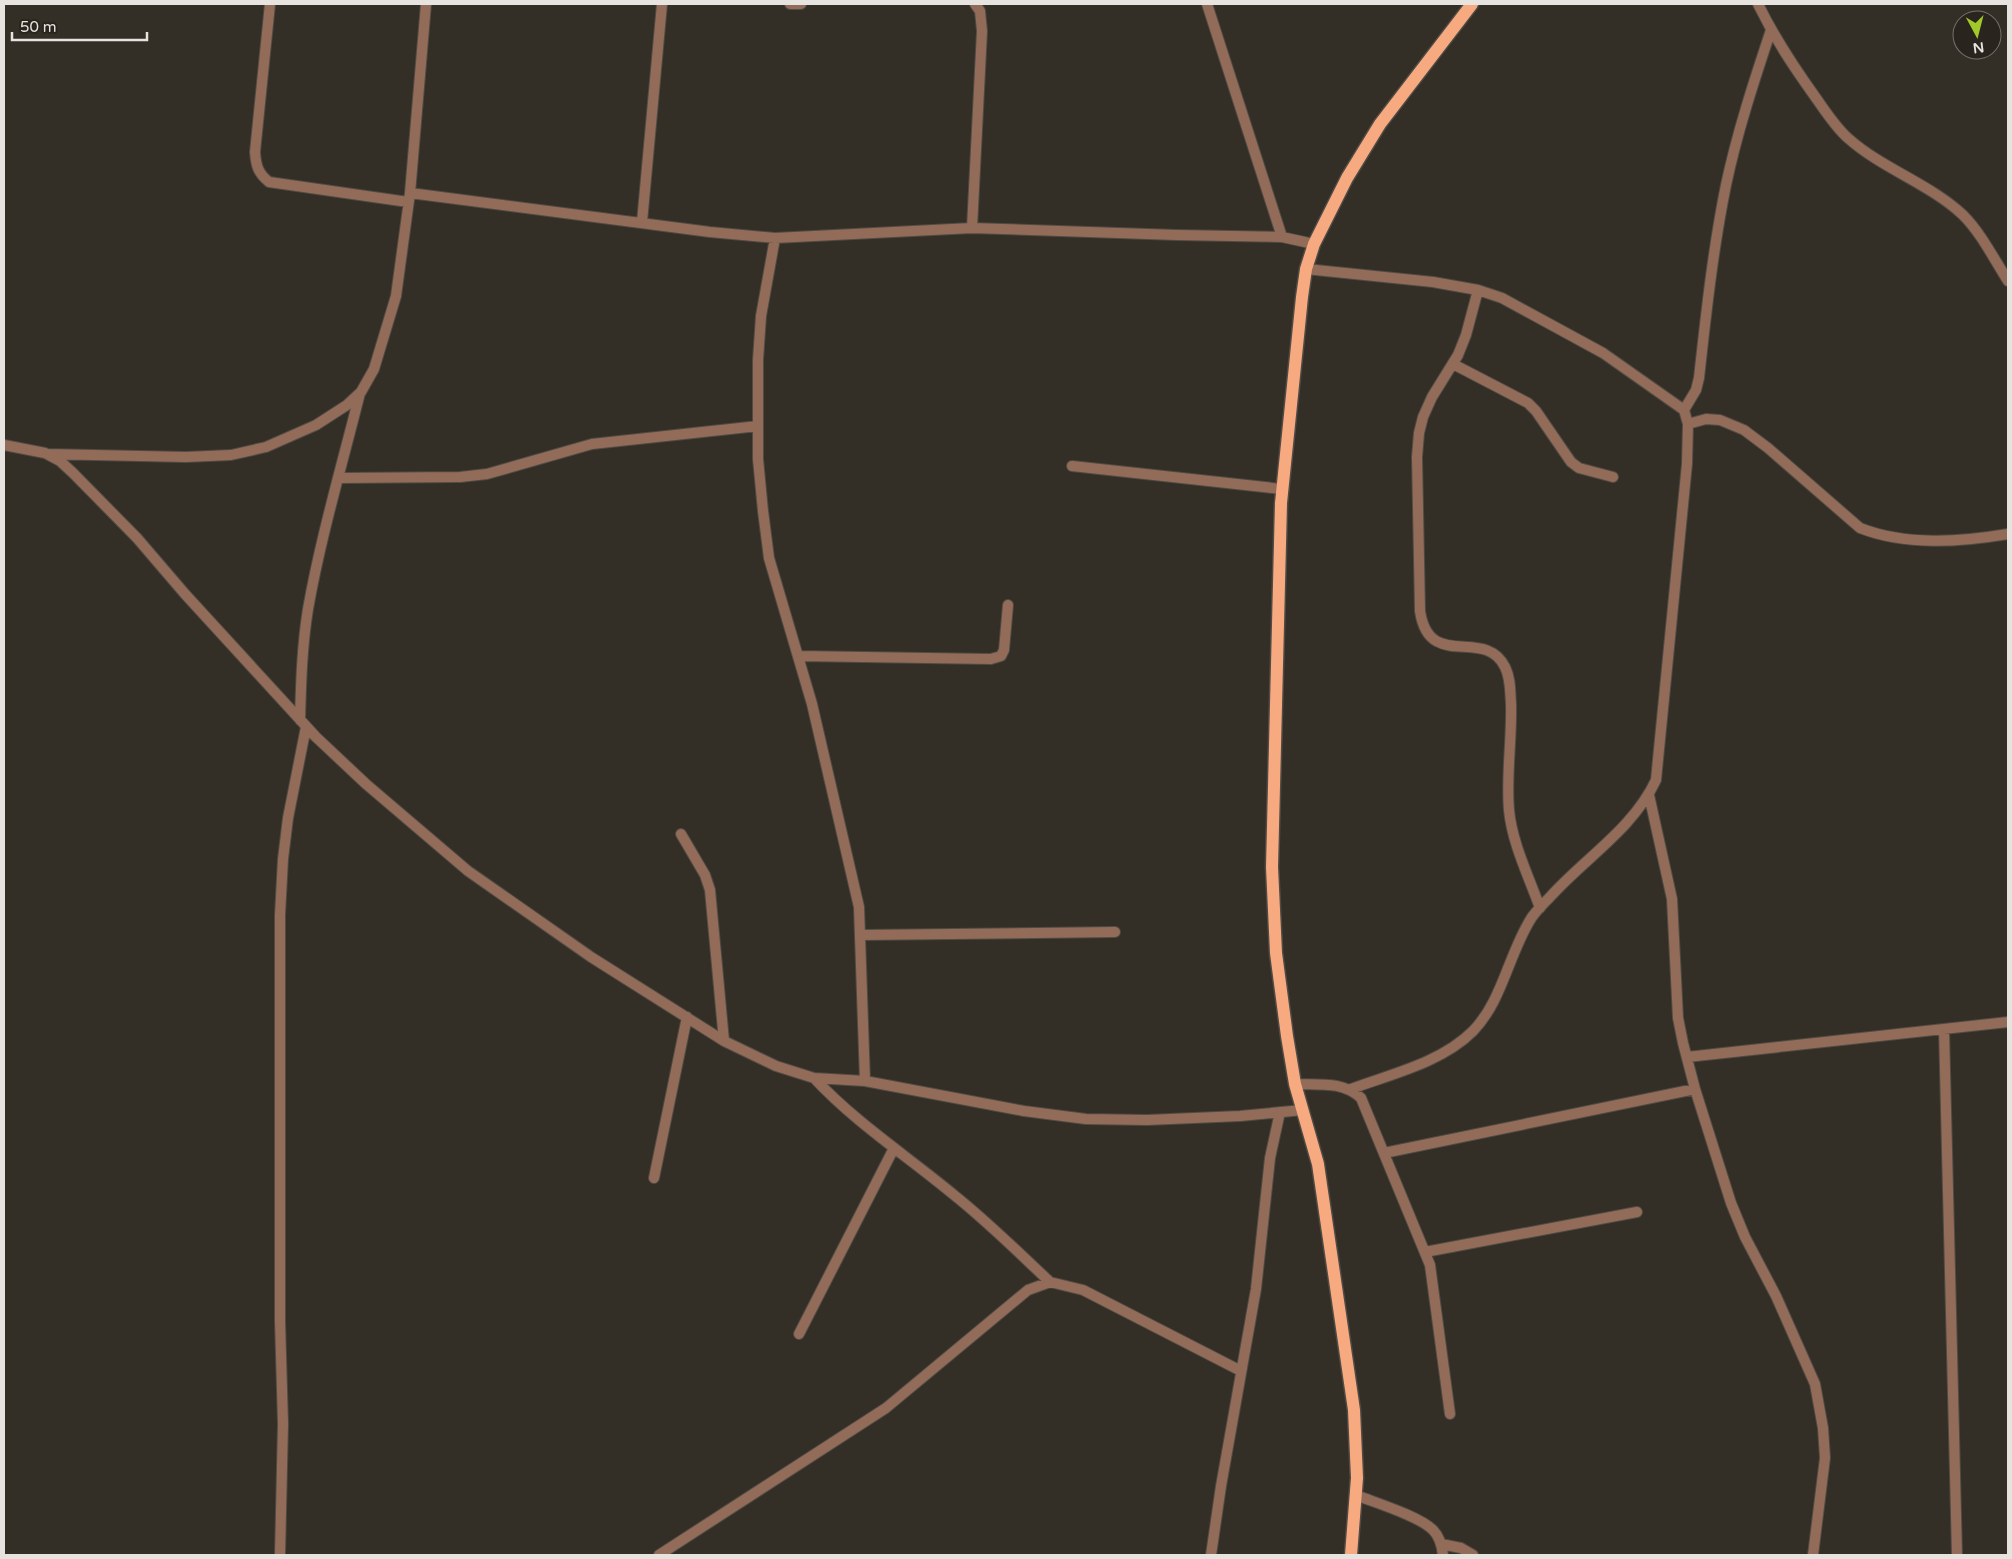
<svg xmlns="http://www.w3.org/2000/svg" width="2012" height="1559" font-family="'Varela Round',sans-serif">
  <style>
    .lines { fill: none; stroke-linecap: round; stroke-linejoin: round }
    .street-casing { stroke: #504b44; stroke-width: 12 }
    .primary-casing { stroke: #504b44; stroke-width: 15 }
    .street { stroke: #926c59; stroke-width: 10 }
    .primary { stroke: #f7a980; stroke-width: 12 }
  </style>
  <rect width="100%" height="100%" fill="#332e26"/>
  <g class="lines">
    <!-- street casing -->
    <g class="street-casing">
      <path id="street" d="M270 4 255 152C256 166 258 173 269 182L408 202
        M426 4 410 193 710 232 775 238 972 228 1177 235 1282 237 1314 244
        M790 4H801
        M1207 4 1282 237
        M1758 4C1775 39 1793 66 1816 98 1826 112 1836 128 1849 139 1883 169 1930 184 1963 215 1981 233 1994 259 2008 281
        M642 222 662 4
        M972 228 982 31 980 11 975 4
        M775 238 761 316 758 360V459L763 511 769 558 812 704 859 907 865 1081
        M1306 269 1433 282 1478 290 1502 298 1603 353 1684 410 1688 424 1687 464 1656 780C1633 829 1585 858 1550 897 1544 903 1537 910 1532 917 1509 952 1503 1000 1473 1031 1441 1063 1391 1074 1351 1089
        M1478 290 1466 335 1458 355 1432 397 1423 417 1419 433 1417 457 1420 611C1429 672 1485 626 1505 667 1511 679 1510 692 1511 704 1512 740 1506 775 1509 810 1512 843 1529 877 1540 908
        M1453 364 1528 403 1536 411 1571 462 1579 468 1613 477
        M1684 410 1696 390 1699 378C1706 314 1713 249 1726 185 1737 133 1754 81 1771 30
        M1688 424 1706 419 1720 420 1744 430 1768 448 1860 528C1906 546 1960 542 2008 534
        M4 445 45 453 60 461 73 473 137 538 185 594 316 737 366 784 468 871 591 957 724 1041 776 1066 814 1078 865 1081 1024 1111 1086 1119 1147 1120 1240 1116 1303 1110
        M47 454 186 457 231 455 266 447 316 425 347 405 361 392 374 369 396 296 410 193
        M1072 466 1282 489
        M339 478 460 477 487 474 592 444 758 426
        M798 656 991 659 1001 656 1004 650 1008 605
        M300 720C301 683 302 646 308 609 321 536 342 465 360 393
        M1649 795 1672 899 1678 1018 1683 1043 1695 1089 1731 1203 1745 1237 1776 1296 1815 1384 1823 1428 1825 1458 1813 1555
        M681 834 705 875 710 890 724 1041
        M861 935 1115 932
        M1944 1029 1957 1555
        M1687 1057 2008 1022
        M814 1078C856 1123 907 1156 954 1195 988 1222 1019 1253 1050 1282
        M1295 1084C1320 1085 1342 1081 1361 1098L1430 1265 1450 1414
        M1384 1153 1695 1089
        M654 1178 687 1017
        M1425 1252 1637 1212
        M799 1334 894 1148
        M1356 1495C1376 1503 1419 1516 1433 1530 1440 1537 1442 1546 1443 1555
        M1441 1544 1461 1548 1473 1555
        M280 1555 283 1424 280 1321V915L283 859 288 818 306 727
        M659 1555 886 1408 1028 1290 1050 1282 1083 1290 1241 1371
        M1211 1555 1221 1486 1256 1289 1270 1158 1280 1112"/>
    </g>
    <!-- primary casing -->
    <g class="primary-casing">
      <path id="primary" d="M1351 1555 1357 1478 1354 1410 1318 1164 1295 1084 1287 1036 1276 953 1272 867 1281 503 1302 297 1306 269 1314 244 1347 178 1380 124 1472 4"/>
    </g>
    <!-- street -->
    <use href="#street" class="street"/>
    <!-- primary -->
    <use href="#primary" class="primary"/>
  </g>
  <!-- border -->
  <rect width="2012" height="1559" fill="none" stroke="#e7e4df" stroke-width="10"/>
  <!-- north arrow -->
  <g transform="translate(1977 35) rotate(173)"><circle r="24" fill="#29241d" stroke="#75716b"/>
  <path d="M0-4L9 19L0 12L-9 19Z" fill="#a1c929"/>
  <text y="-8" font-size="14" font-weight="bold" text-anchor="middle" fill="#e7e4df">N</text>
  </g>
  <!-- scale -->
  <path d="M12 32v8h135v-8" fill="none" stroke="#e7e4df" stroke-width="2.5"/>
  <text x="20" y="32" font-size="15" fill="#e7e4df" stroke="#29241d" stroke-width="4" paint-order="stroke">50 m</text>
</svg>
